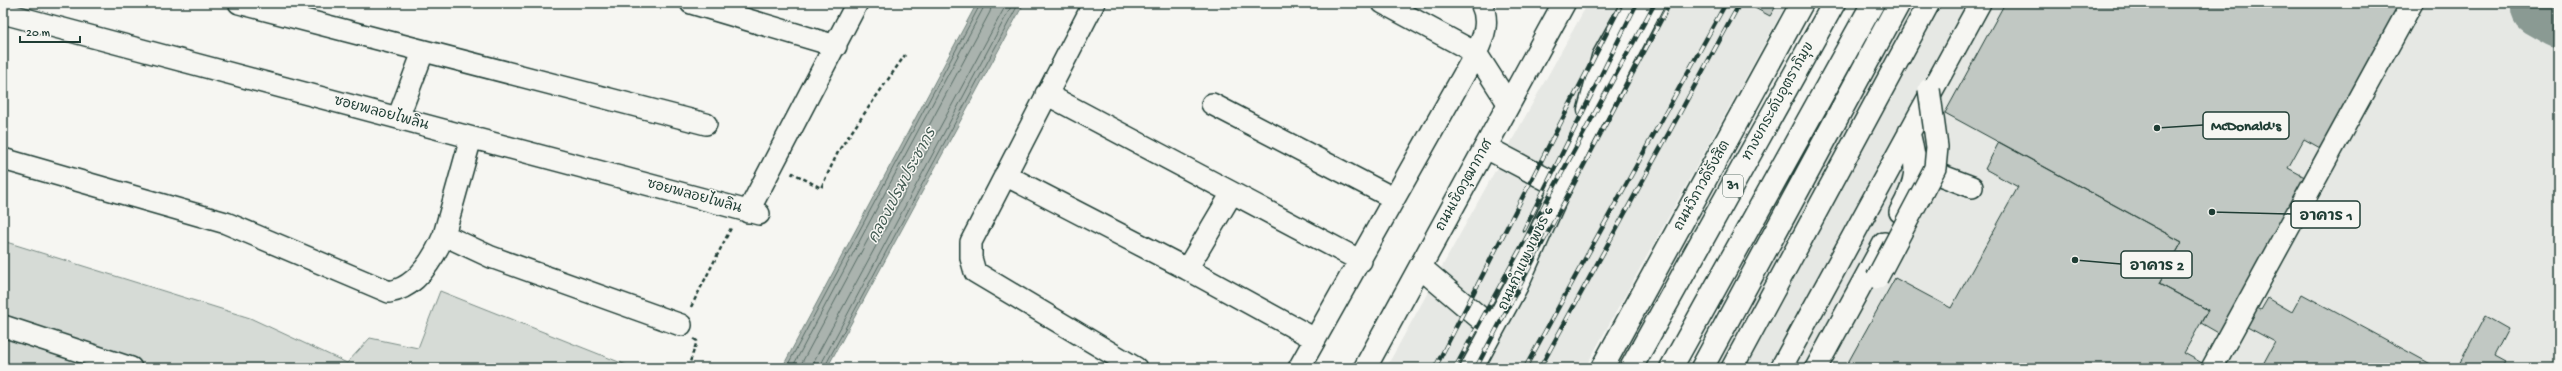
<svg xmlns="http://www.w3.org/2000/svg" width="2562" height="371" font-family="'Gochi Hand','Playpen Sans Thai',sans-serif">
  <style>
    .built { fill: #e6e8e4 }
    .green { fill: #d6dbd6; stroke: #7a8c85 }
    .water { fill: #aab3ae; stroke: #72847d }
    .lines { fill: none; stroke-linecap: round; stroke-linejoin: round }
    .shore { stroke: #576c65; stroke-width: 1 }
    .taxiway { stroke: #8a9a93; stroke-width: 54 }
    .building { fill: #c1c8c3; stroke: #1f3d34 }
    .minor-casing { stroke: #1f3d34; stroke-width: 24 }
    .major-casing { stroke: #1f3d34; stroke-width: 25 }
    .highway-casing { stroke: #1f3d34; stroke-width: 25 }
    .path { stroke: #1f3d34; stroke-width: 2.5; stroke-dasharray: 4 3; stroke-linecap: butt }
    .minor { stroke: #f6f6f2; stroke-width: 21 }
    .major { stroke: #f6f6f2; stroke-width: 22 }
    .highway { stroke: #f6f6f2; stroke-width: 22 }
    .rail-casing { stroke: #1f3d34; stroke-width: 4.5 }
    .rail { stroke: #f6f6f2; stroke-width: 3; stroke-dasharray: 9; stroke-linecap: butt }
    .minor-bridge-casing { stroke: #1f3d34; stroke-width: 24; stroke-linecap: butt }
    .minor-bridge { stroke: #f6f6f2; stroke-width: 21 }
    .labels { text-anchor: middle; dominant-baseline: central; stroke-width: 3; stroke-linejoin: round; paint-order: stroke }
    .shield { fill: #f6f6f2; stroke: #60746d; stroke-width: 1 }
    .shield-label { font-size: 13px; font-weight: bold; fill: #1f3d34 }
    .street-label { font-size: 14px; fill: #1f3d34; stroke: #f6f6f2 }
    .water-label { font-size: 15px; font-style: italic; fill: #425a52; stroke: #f6f6f2 }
    .leader { fill: none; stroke: #1f3d34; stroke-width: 1.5 }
    .callout-dot { fill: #1f3d34; stroke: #f6f6f2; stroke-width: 1.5 }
    .callout { fill: #f6f6f2; stroke: #1f3d34; stroke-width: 1.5 }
    .callout-label { font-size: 15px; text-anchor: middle; font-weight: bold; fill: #1f3d34 }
  </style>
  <rect width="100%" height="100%" fill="#f6f6f2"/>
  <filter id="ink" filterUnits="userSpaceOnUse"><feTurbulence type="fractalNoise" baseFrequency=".025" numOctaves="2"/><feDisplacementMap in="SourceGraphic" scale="8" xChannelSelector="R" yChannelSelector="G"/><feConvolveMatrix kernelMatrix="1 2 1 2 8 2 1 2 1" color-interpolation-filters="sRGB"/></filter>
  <g filter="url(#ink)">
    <!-- built -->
    <path class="built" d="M1588 3H1787L1585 368H1386Z
      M1913 3H2559V368H1712Z"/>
    <!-- green -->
    <path class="green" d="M3 241 250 318 347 363 370 338 418 348 440 291 634 368H3Z"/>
    <!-- water -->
    <path class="water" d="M977 3H1024L827 368H782Z"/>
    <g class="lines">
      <!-- shore -->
      <path class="shore" d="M786 368 981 3
        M792 368 986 3
        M799 368 990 12 992 3
        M813 368 815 359 1007 3
        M819 368 1013 3
        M824 368 1019 3"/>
      <!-- taxiway -->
      <path class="taxiway" d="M2538 9 2559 21"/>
    </g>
    <!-- building -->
    <path class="building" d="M1704 3H1713L1711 7Z
      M1753 3H1778L1770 16 1751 6Z
      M2005 3H2411L2329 153 2304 139 2288 168 2314 182 2247 303 2261 310 2268 298 2292 312 2302 294 2438 368H2261L2275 342 2236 321 2227 338 2201 323 2208 310 2159 284 2182 242 1945 113Z
      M1999 142 2182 242 2159 284 2208 310 2184 353 2211 368H1845L1895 278 1951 308 2018 187 1985 169Z
      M2485 316 2508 329 2494 356 2505 362 2501 368H2457Z"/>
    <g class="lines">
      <!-- minor casing -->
      <g class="minor-casing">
        <path id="minor" d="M239 3 706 124
          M691 3 836 46
          M1094 3 971 242V258L975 272 1136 368
          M1383 3 1476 53 1508 103
          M3 13 759 214
          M1046 94 1361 261
          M1212 104 1393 198
          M398 118 423 52
          M3 159 226 223 389 292C416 288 433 260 444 235L491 257 681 325
          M1920 162 1924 169 1972 187
          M1005 175 1187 269 1232 193
          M748 212 857 3
          M1900 212C1918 180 1918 168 1909 132
          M444 235 471 138
          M1187 269 1315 339
          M3 326 131 368
          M1299 368 1476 53C1484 37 1490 21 1481 3
          M1732 368 1929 3
          M1781 368 1980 3
          M1816 368 1884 243
          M2212 368 2412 3"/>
      </g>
      <!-- major casing -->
      <g class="major-casing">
        <path id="major" d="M1589 110 1603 57 1633 3
          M1487 148 1561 187
          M1420 267 1493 329
          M1365 368 1564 3
          M1472 368 1517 285 1578 148 1653 3"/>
      </g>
      <!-- highway casing -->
      <g class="highway-casing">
        <path id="highway" d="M1602 368 1802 3
          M1631 368 1834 3
          M1671 368 1873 3
          M1702 368 1899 3"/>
      </g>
      <!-- path -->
      <path class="path" d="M792 175 793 173 821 188 839 150 905 55
        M691 307 731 228
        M688 368 697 341 694 339"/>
      <!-- minor -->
      <use href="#minor" class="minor"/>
      <!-- major -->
      <use href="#major" class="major"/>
      <!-- highway -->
      <use href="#highway" class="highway"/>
      <!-- rail casing -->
      <g class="rail-casing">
        <path id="rail" d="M1524 230 1637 3
          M1435 368 1622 3
          M1455 368 1655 3
          M1476 368 1670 3
          M1525 368 1726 3
          M1540 368 1740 3"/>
      </g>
      <!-- rail -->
      <use href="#rail" class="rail"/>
      <!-- minor-bridge casing -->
      <g class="minor-bridge-casing">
        <path id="minor-bridge" d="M1877 278 1935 168 1937 147 1929 89"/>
      </g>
      <!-- minor-bridge -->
      <use href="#minor-bridge" class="minor-bridge"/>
    </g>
  </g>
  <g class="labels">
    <!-- shield labels -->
    <rect class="shield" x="1723" y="175" width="20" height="22" rx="3"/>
    <g class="shield-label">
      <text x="1733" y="186">31</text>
    </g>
    <!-- street labels -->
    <g class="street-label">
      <text transform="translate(1779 102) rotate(-61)">ทางยกระดับอุตราภิมุข</text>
      <text transform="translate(381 114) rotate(15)">ซอยพลอยไพลิน</text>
      <text transform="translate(1465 186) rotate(-61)">ถนนเชิดวุฒากาศ</text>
      <text transform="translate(1703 186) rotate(-61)">ถนนวิภาวดีรังสิต</text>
      <text transform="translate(694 197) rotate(15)">ซอยพลอยไพลิน</text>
      <text transform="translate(1527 259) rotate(-65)">ถนนกำแพงเพชร 6</text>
    </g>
    <!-- water labels -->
    <g class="water-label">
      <text transform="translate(903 186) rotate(-62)">คลองเปรมประชากร</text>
    </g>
  </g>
  <!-- callouts -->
  <path class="leader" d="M2157 128L2203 125M2212 212L2291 214M2075 260L2121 264"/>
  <g class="callout-dot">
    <circle cx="2157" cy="128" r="4"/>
    <circle cx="2212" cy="212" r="4"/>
    <circle cx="2075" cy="260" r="4"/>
  </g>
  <g class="callout">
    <rect x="2203" y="112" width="86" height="27" rx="4"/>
    <rect x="2291" y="201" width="69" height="27" rx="4"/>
    <rect x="2121" y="251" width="71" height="27" rx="4"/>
  </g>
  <g class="callout-label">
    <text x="2246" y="130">McDonald's</text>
    <text x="2326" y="220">อาคาร 1</text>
    <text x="2157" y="270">อาคาร 2</text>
  </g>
  <!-- margin -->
  <rect width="2562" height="371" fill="none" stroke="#f6f6f2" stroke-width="16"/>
  <rect x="8" y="8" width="2546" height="355" fill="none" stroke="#1f3d34" stroke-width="1.5" filter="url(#ink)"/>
  <!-- scale -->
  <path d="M20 36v6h60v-6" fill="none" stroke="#1f3d34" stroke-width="2"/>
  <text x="26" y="36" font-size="12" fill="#1f3d34" stroke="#f6f6f2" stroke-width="3" paint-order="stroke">20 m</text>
</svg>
